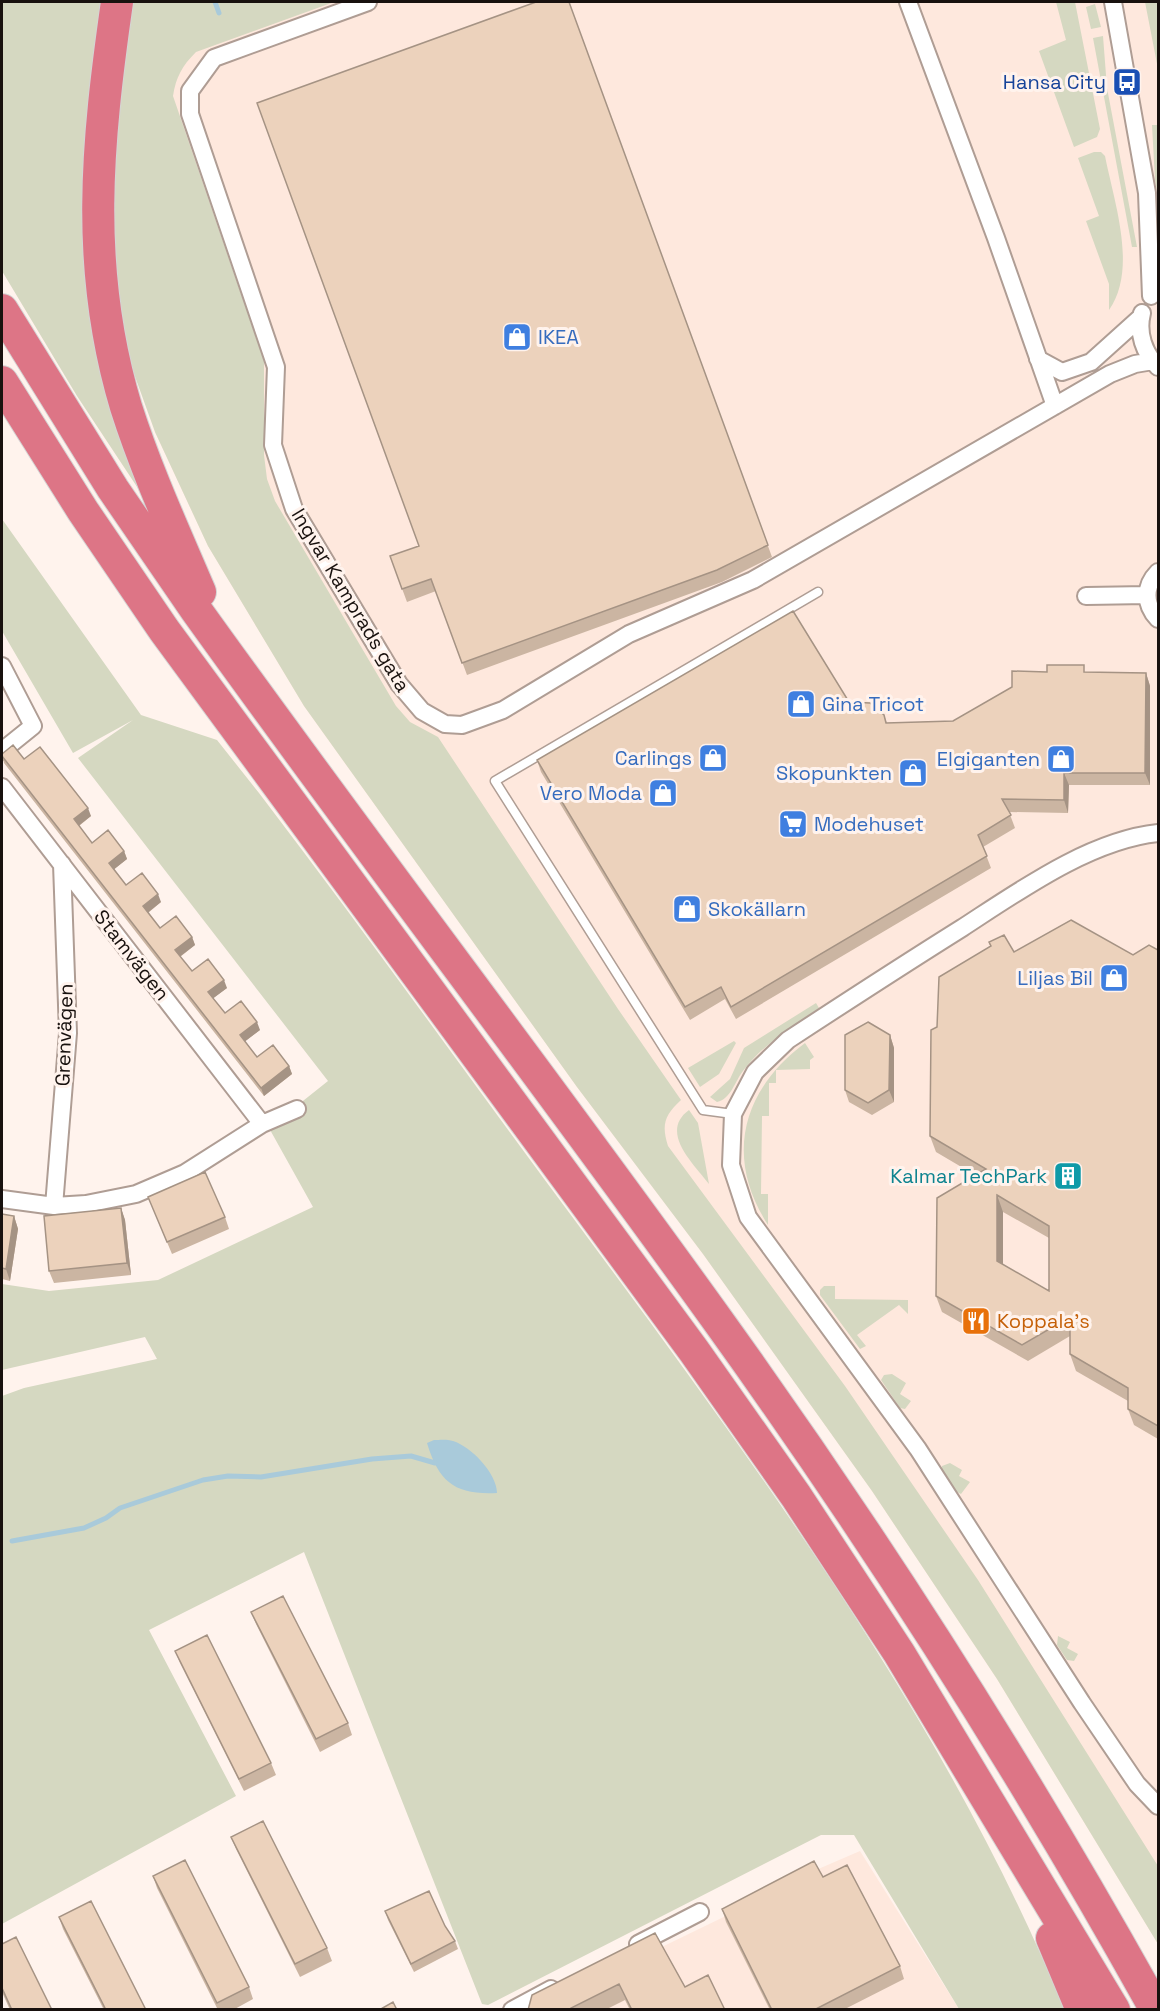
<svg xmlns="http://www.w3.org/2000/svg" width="1160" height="2011" font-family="'Space Grotesk',sans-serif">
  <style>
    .built { fill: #fee8dd }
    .green { fill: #d5d8c1 }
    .water { fill: #a9cada }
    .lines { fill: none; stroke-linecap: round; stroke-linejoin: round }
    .stream { stroke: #a9cada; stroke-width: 5 }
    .lane-casing { stroke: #af9d94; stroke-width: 11 }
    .street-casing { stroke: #af9d94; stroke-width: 20 }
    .highway-casing { stroke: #d5d4d4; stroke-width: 34 }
    .lane { stroke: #fff; stroke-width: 8 }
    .street { stroke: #fff; stroke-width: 16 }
    .highway { stroke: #dd7586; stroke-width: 32 }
    .wall { fill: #cbb5a2; fill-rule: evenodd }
    .shaded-wall { fill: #a59384 }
    .building { fill: #ecd2bc; stroke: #a59384; stroke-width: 1.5; fill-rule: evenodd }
    .labels { text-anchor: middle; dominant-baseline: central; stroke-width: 6; stroke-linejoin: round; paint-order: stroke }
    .transit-label { font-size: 20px; fill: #164399; stroke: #fff3ed; text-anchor: end }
    .shop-label { font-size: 20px; fill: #366cbe; stroke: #fff3ed; text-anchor: end }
    .street-label { font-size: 20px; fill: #18110e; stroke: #fff3ed }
    .culture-label { font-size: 20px; fill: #0d838f; stroke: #fff3ed; text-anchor: end }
    .food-label { font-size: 20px; fill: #c56008; stroke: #fff3ed; text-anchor: start }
  </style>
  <rect width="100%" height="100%" fill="#fff3ed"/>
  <!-- built -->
  <path class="built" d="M131 2H1158V1944L997 1679 872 1491 703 1254 577 1087 304 706 208 546 155 432Z
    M860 1851 959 2009 532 2010 736 1911 802 1876Z"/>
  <!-- green -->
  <path class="green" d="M2 2H106L90 110 151 508 77 396 2 271Z
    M131 2H334L196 52C182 66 176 77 173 96L264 361V455L267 479 275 501 396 706 410 722 438 737 618 1009 681 1100C665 1115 661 1124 668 1146L845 1386 978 1580 1158 1866V1944L997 1679 872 1491 703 1254 577 1087 304 706 208 546 155 432 128 357 117 290 111 181Z
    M1056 2H1075L1100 129 1097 137 1074 147 1039 51 1066 40Z
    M1145 2H1158V69Z
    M1095 4 1101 27 1091 29 1086 7Z
    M1103 36 1107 88 1137 247H1132L1093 38Z
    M1152 125H1158V197L1155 180Z
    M1094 152H1101L1105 156C1114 202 1138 269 1109 310V284L1086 221 1099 216 1078 158Z
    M2 519 141 715 217 740 259 793C369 937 474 1085 582 1230 762 1473 950 1729 1064 2009H959L854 1835H821L488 2005 482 2004 304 1552 149 1630 236 1796 2 1924V1396L24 1388 157 1359 145 1337 2 1370V1284L49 1291 158 1280 313 1207 269 1128 328 1081 78 758 133 720 73 753 2 631Z
    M816 1003 819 1008C793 1026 762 1045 743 1071 735 1081 731 1099 717 1102L710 1097 730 1079 744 1048Z
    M734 1041 736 1043 719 1074 700 1087 688 1068Z
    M805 1043 814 1057 810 1060V1069L776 1070V1083H769V1116H762L761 1194H768V1225C724 1157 742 1090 805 1043Z
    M689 1110 698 1123 709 1184C693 1163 659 1132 689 1110Z
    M824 1286H835V1299L908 1300V1314L899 1305 857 1335 866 1346 860 1349 820 1295V1290Z
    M892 1374 906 1383 900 1394 911 1401 905 1409 900 1408 881 1380 884 1375Z
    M950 1463 962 1470 959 1476 970 1482 961 1494 957 1492 942 1470V1466Z
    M1058 1636 1070 1642 1067 1648 1078 1654 1074 1661 1067 1660 1057 1645Z"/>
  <!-- water -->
  <path class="water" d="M434 1440C439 1440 447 1439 453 1441 472 1447 497 1474 497 1493 456 1495 439 1483 427 1443Z"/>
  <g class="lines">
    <!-- stream -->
    <path class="stream" d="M215 2 219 13
      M12 1541 84 1528 106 1518 120 1508 203 1480 228 1476 261 1477 372 1459 411 1456 435 1463"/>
    <!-- lane casing -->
    <g class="lane-casing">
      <path id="lane" d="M733 1114 703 1110 495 781 818 592"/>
    </g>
    <!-- street casing -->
    <g class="street-casing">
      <path id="street" d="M368 2 214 58 190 91V114L276 367 273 445 294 509 399 684 422 711 445 724 462 725 503 710 629 634 753 580 1110 374 1135 364 1153 361
        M908 2 996 238 1055 406
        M1113 2 1147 193 1151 296
        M1142 313C1137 333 1144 353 1158 367
        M1038 359 1062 372 1091 362 1141 317
        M1158 572C1144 586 1144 604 1158 619
        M1086 596 1147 595
        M2 666 33 726 2 751
        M2 787 262 1124
        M1158 833C1090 840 1019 891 962 928 903 965 846 1002 788 1040L755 1072 733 1114 731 1165 748 1217 918 1449 1082 1703 1137 1784 1158 1806
        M2 1199 54 1206 86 1204 136 1194 185 1173 262 1124 297 1109
        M54 1206 68 1033 62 864
        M638 1944 700 1912
        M512 2010 551 1989"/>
    </g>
    <!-- highway casing -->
    <g class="highway-casing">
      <path id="highway" d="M117 2C97 142 84 267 126 407 146 470 174 531 200 592
        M2 310 113 489 196 610C368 850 549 1085 721 1325 879 1545 1025 1774 1156 2010
        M2 382 83 511 164 630 694 1351 796 1496 899 1653 1114 2010
        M1052 1938 1082 2010"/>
    </g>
    <!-- lane -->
    <use href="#lane" class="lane"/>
    <!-- street -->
    <use href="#street" class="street"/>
    <!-- highway -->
    <use href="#highway" class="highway"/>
  </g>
  <!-- wall -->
  <path class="wall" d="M569 2 772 557 722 582 467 675 436 591 407 602 390 556 419 546Z
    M1087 672 1146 673 1150 686V785H1069L1068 813 1009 812 1015 828 983 847 991 868 736 1019 725 999 690 1020 541 772 537 760 849 702 884 715 887 723 953 721 1012 687Z
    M2 754 24 759 91 816 79 826 92 843 124 851 127 859 114 869 126 885 161 902 148 913 160 928 192 937 195 945 180 957 192 971 227 988 213 998 225 1013 260 1030 245 1041 257 1057 289 1066 292 1074 264 1096 4 763Z
    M989 942 1014 952 1133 955 1158 950V1439L1134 1425 1128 1409V1401L1076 1371 1070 1354V1336L1028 1361 942 1312 936 1296 975 1175 936 1152 930 1136 937 1027 990 946ZM1003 1212 1049 1238V1291L1003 1265Z
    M890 1035 894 1048V1102L872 1115 849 1102 845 1090Z
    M148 1197 225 1217 229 1229 172 1254Z
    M121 1208 125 1220 131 1275 54 1283 49 1271Z
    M2 1214 14 1216 18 1229 10 1281 2 1279Z
    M251 1612 348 1723 352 1735 320 1752 256 1624Z
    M175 1651 271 1763 276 1775 244 1791 180 1663Z
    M231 1837 327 1948 332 1961 300 1977 236 1849Z
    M153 1876 249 1987 253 1999 233 2010H218L157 1888Z
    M823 1877 900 1966 904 1979 843 2010H770L726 1922 722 1909Z
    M385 1911 445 1926 455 1941 458 1949 414 1972 388 1920Z
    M59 1917 146 2010H104L63 1929Z
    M655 1933 685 1987 708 1975 725 2010H630L625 2000 605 2010H528Z
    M2 1944 52 2010H10L2 1992Z"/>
  <!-- shaded-wall -->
  <path class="shaded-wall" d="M1146 673 1150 686V785L1145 773Z
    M1064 773 1069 785 1068 813 1064 800Z
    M88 808 91 816 77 827 74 819Z
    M124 851 127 859 112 871 109 863Z
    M158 894 161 902 146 914 143 906Z
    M192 937 195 945 178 958 175 950Z
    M224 980 227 988 211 1000 208 992Z
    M257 1022 260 1030 243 1043 240 1035Z
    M890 1035 894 1048V1102L889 1090Z
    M289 1066 292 1074 264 1096 261 1088Z
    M997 1195 1003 1212V1278L997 1261Z
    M121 1208 125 1220 131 1275 127 1263Z
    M14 1216 18 1229 10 1281 6 1269Z"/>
  <!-- building -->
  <path class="building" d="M536 2H569L768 545 717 570 462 663 431 579 402 589 390 556 419 546 257 103Z
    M793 611 849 702 870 703 884 715 886 723 953 721 1012 687V671L1047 672V665H1084V672L1146 673 1145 773H1064V800L1002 799 1011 815 978 835 987 856 731 1007 721 987 685 1007 537 760Z
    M13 745 24 759 40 747 88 808 74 819 92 843 108 830 124 851 109 863 126 885 142 873 158 894 143 906 160 928 176 916 192 937 175 950 192 971 208 959 224 980 208 992 225 1013 241 1001 257 1022 240 1035 257 1057 273 1045 289 1066 261 1088 2 756V754Z
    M1071 920 1133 955 1149 945 1158 950V1426L1128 1409V1388L1070 1354V1317L1022 1345 936 1296 937 1198 986 1169 930 1136 931 1030 937 1027 939 977 991 946 989 942 1004 935 1014 952ZM997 1195 1049 1226V1291L997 1261Z
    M868 1022 890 1035 889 1090 868 1103 845 1090V1035Z
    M205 1172 225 1217 167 1242 148 1197Z
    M121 1208 127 1263 49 1271 44 1216Z
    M2 1214 14 1216 6 1269 2 1268Z
    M283 1596 348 1723 316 1739 251 1612Z
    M207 1635 271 1763 239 1779 175 1651Z
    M263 1821 327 1948 295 1964 231 1837Z
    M185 1860 249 1987 217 2003 153 1876Z
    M814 1861 823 1877 847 1865 900 1966 814 2010H772L722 1909Z
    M429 1891 445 1926 455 1941 411 1964 385 1911Z
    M91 1901 146 2010H106L59 1917Z
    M655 1933 685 1987 708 1975 724 2008 722 2010H632L619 1984 571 2008 572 2010H528L532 1995Z
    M16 1937 52 2010H12L2 1988V1944Z
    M393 2002 397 2010H379Z"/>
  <!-- icons -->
  <defs>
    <g id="bus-square" transform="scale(1.5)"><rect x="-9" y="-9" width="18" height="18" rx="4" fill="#1a4fb4" stroke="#fff3ed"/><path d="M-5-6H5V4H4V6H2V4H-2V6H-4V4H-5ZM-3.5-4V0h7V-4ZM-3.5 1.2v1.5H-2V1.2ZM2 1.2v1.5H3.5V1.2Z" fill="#fff"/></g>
    <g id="shop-square" transform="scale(1.5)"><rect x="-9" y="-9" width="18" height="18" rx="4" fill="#3f7fe0" stroke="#fff3ed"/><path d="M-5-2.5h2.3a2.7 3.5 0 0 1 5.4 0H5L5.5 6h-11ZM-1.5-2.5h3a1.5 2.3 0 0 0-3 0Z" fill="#fff"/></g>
    <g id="supermarket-square" transform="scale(1.5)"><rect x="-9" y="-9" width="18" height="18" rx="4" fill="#3f7fe0" stroke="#fff3ed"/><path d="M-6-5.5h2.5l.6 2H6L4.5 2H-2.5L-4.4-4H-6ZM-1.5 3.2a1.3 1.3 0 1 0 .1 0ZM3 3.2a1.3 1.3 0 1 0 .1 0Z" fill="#fff"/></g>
    <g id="building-square" transform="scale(1.5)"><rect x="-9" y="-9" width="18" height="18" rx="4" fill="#0f9aa8" stroke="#fff3ed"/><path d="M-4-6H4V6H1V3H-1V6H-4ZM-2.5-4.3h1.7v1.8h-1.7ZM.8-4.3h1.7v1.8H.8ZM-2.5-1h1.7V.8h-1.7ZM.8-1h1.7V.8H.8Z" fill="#fff"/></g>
    <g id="restaurant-square" transform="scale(1.5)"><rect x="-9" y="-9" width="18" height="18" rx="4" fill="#e8710a" stroke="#fff3ed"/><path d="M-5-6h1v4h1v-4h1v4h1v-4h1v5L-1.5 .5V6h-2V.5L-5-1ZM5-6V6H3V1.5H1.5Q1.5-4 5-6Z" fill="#fff"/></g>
  </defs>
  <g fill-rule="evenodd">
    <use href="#bus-square" x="1127" y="82"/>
    <use href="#shop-square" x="517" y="337"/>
    <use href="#shop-square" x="801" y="704"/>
    <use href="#shop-square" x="713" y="758"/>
    <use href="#shop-square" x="1061" y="759"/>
    <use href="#shop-square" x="913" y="773"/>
    <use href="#shop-square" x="663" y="793"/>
    <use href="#supermarket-square" x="793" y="824"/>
    <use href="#shop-square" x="687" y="909"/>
    <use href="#shop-square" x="1114" y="978"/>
    <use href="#building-square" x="1068" y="1176"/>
    <use href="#restaurant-square" x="976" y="1321"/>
  </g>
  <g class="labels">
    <!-- transit labels -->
    <g class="transit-label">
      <text x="1106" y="82">Hansa City</text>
    </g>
    <!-- shop labels -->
    <g class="shop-label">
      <text x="538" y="337" text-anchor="start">IKEA</text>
      <text x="822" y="704" text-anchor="start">Gina Tricot</text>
      <text x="692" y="758">Carlings</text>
      <text x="1040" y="759">Elgiganten</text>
      <text x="892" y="773">Skopunkten</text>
      <text x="642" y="793">Vero Moda</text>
      <text x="814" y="824" text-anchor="start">Modehuset</text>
      <text x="708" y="909" text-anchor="start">Skokällarn</text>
      <text x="1093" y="978">Liljas Bil</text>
    </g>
    <!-- street labels -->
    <g class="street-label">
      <text transform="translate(351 600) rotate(59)">Ingvar Kamprads gata</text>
      <text transform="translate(132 955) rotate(52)">Stamvägen</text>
      <text transform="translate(64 1035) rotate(-88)">Grenvägen</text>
    </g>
    <!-- culture labels -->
    <g class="culture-label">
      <text x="1047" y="1176">Kalmar TechPark</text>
    </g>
    <!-- food labels -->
    <g class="food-label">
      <text x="997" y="1321">Koppala's</text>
    </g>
  </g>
  <!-- border -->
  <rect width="1160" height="2011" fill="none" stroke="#18110e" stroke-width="6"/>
</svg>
